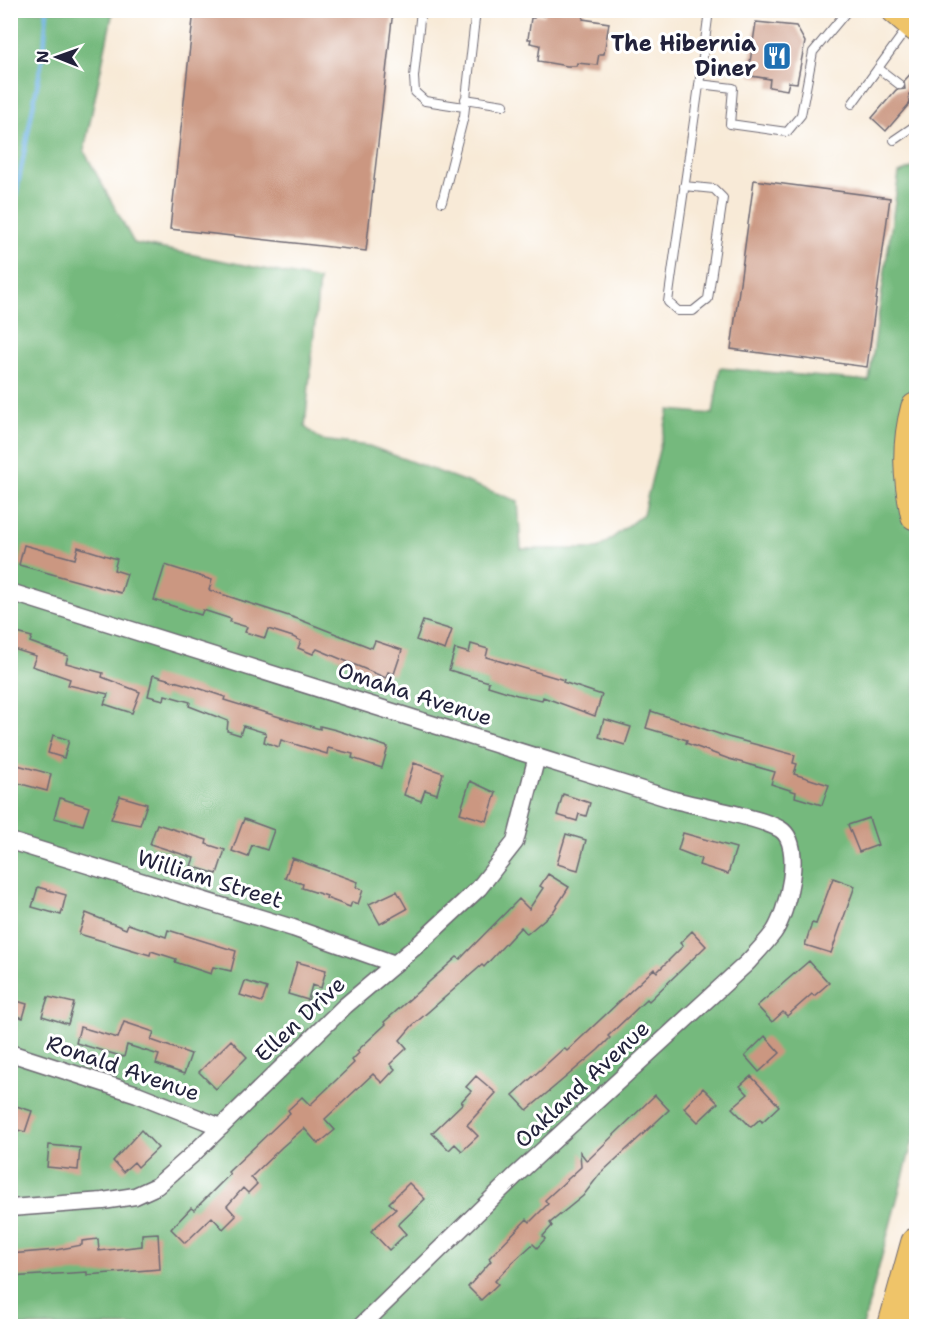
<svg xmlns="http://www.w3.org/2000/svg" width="927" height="1337" font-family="'Shantell Sans',sans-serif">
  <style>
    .forest { fill: #74b97d; stroke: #4b6e5c; stroke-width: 1.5 }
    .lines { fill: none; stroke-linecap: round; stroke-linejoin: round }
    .stream { stroke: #6eb2e4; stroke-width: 4.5 }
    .building { fill: #cb9781 }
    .lane-casing { stroke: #6d6872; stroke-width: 10 }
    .street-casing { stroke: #6d6872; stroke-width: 19 }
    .primary-casing { stroke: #6d6872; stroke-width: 28 }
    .highway-casing { stroke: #6d6872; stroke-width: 32 }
    .lane { stroke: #fff; stroke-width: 8 }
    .street { stroke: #fff; stroke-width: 16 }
    .primary { stroke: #efc469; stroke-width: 26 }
    .highway { stroke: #efc469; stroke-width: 30 }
    .labels { text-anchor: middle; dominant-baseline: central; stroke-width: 6; stroke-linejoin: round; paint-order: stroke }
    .poi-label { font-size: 22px; font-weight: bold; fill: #22223b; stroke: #fff; text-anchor: end }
    .street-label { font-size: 22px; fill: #22223b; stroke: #fff }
  </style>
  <rect width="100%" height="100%" fill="#fff"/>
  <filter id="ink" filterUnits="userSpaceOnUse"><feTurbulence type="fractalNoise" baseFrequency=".0167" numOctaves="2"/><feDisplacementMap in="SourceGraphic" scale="12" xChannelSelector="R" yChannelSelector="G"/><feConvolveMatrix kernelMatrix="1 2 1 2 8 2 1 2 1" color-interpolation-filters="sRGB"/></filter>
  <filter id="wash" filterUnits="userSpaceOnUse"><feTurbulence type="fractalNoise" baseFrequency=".008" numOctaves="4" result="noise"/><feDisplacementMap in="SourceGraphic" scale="24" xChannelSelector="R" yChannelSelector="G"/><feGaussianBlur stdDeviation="1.35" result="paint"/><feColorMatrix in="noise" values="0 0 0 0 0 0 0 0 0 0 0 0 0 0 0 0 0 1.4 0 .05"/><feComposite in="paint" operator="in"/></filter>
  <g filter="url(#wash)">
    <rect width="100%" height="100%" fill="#f8ead7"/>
    <!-- forest -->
    <path class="forest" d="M10 11H113L84 151 134 243 319 280 305 427 321 440 369 446 518 501 521 549H598L643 514 669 410 713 414 720 368 869 381 899 173 916 166V1129L863 1326H11L10 124 13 52Z"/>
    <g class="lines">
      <!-- stream -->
      <path class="stream" d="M10 226 44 50 47 10"/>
    </g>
    <g id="blocks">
      <!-- building -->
      <path class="building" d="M194 10H393L366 251 170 229Z
        M545 10H584L583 19 609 23 604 54H599L597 65 577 63 576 66H567L538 61 540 45 530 43 531 39H528L531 18H534L535 14 544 16Z
        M756 22 796 26 805 42 797 83 789 82 787 90 769 87 770 79 751 76V69H749Z
        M916 68V92L909 94 910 103 886 131 872 118 896 90 905 89 904 81Z
        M754 180 890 198 867 367 731 349Z
        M24 545 75 559 78 547 117 559 114 570 127 574 121 593 19 565Z
        M165 565 212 580 209 590 298 619 372 648 375 641 402 650 394 674 388 672 386 678 317 649 313 654 298 648 301 641 293 637 268 629 265 638 245 632 247 627 230 622 231 619 203 610 201 615 154 600Z
        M423 621 452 630 445 650 416 640Z
        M10 631 32 637 30 642 68 656 66 663 103 673 102 677 140 692 132 713 104 704 108 694 68 685 70 679 32 666 36 656 10 648Z
        M471 644 488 649 486 657 564 680 563 682 602 695 595 716 543 697 542 700 517 695 488 686 489 682 449 670 455 649 469 653Z
        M153 675 195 687 225 697 224 700 263 712 320 729V726L336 730 388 747 382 768 352 758 353 754 328 748 327 754 281 740 279 747 264 742 266 733 243 726 240 735 227 731 228 721 189 706 190 702 165 695 164 700 148 696Z
        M651 711 728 737 795 755 793 763 797 764 794 774 829 785 822 805 795 797 796 792 771 784 775 772 729 759 686 743 687 740 646 728Z
        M604 719 631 727 625 745 599 737Z
        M53 735 69 740 64 758 48 753Z
        M10 763 51 774 47 791 10 781Z
        M414 763 443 773 437 794 425 790 421 801 404 795Z
        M470 781 496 793 487 821 460 813Z
        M563 794 590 803 586 816 579 814 577 821 557 815Z
        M120 796 147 804 140 825 111 819Z
        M60 798 89 807 83 825 54 818Z
        M869 818 878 845 859 852 848 825Z
        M244 819 274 830 267 850 252 845 248 857 232 851Z
        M157 824 207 840 206 844 225 850 217 874 191 866 194 858 150 844Z
        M683 833 736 848 728 874 699 865 701 859 678 850Z
        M566 834 586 840 578 870 557 864Z
        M292 858 358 882 356 887 363 890 358 904 352 902 350 907 326 898 327 896 302 888 303 884 285 878Z
        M548 874 569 887 553 912 527 934 521 927 484 967 482 965 412 1026 400 1040 407 1048 390 1064 395 1069 382 1083 373 1074 325 1119 335 1130 318 1144 304 1128 282 1147 251 1177 257 1184 248 1193 243 1188 227 1206 236 1216 223 1229 212 1217 185 1243 171 1229 191 1208 194 1210 230 1174 228 1172 290 1113 288 1110 302 1097 310 1105 354 1063 352 1060 359 1053 357 1051 386 1024 384 1022 457 957 460 959 519 899 529 909 543 888 540 886Z
        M833 878 855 886 831 953 805 945 812 923 816 924Z
        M38 887 66 895 61 915 32 907Z
        M397 891 407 909 380 924 369 904Z
        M86 913 126 929 128 924 166 937 168 930 236 951 231 971 213 967 211 974 175 962 176 959 151 951 150 955 79 934Z
        M692 931 706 946 649 1001 647 999 608 1036 610 1038 598 1050 527 1110 513 1095 564 1048 567 1051 654 969 657 972 683 946 680 943Z
        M809 961 829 983 814 996 812 994 787 1016 783 1012 772 1022 757 1006Z
        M297 962 326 970 321 988 312 985 308 1000 288 994Z
        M245 981 267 988 262 1002 240 995Z
        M48 997 74 1003 68 1024 42 1016Z
        M10 999 27 1004 23 1018 10 1014Z
        M124 1022 154 1032 151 1040 191 1054 184 1074 156 1064 159 1055 127 1045 124 1057 76 1043 80 1027 118 1038Z
        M765 1036 780 1053 759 1072 745 1056Z
        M231 1040 247 1057 216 1089 199 1072Z
        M476 1076 496 1093 467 1125 478 1136 462 1151 455 1144 449 1150 432 1133 463 1103 461 1102 471 1091 466 1087Z
        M751 1076 779 1106 762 1122 760 1119 751 1127 732 1108 748 1094 740 1086Z
        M703 1088 718 1103 698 1122 684 1108Z
        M655 1095 669 1110 600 1174 583 1196 550 1223 552 1226 543 1236 545 1239 537 1248 533 1244 513 1262 495 1281 498 1284 481 1300 468 1287 491 1261 489 1258 527 1219 530 1222 548 1204 545 1200 581 1167 580 1152 587 1161Z
        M10 1104 32 1111 25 1132 10 1128Z
        M141 1130 158 1148 138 1167 134 1162 123 1172 113 1161Z
        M49 1145 80 1148 78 1170 47 1167Z
        M409 1183 425 1199 398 1225 406 1234 389 1250 371 1231 396 1209 389 1203Z
        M158 1233 160 1269 87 1275V1272L10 1277V1254L56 1250 82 1245V1241L98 1239 99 1251 142 1246V1234Z"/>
    </g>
  </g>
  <g filter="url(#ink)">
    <use href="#blocks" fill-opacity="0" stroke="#6d6872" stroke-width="1.5"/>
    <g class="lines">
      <!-- lane casing -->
      <g class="lane-casing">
        <path id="lane" d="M421 10 414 77 415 92 425 101 464 107
          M878 68 900 85
          M699 84 733 88 730 124 787 132 801 115 813 52 848 10
          M914 98 916 100
          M465 99 504 105
          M852 104 908 27
          M894 140 916 125
          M684 186 714 189 723 198 708 299 693 311H678L668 302C681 205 697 108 709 10
          M442 202 464 116 476 10"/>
      </g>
      <!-- street casing -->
      <g class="street-casing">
        <path id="street" d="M10 592 674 800C702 807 758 817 780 829 805 844 787 913 774 932 766 943 756 953 747 963L515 1176 361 1326
          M10 841 293 928 395 964
          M10 1053 137 1094 221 1127
          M10 1208 103 1201 135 1196 157 1186 192 1155 345 1006 421 942 479 888 515 842 537 756"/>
      </g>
      <!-- primary casing -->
      <g class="primary-casing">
        <path id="primary" d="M894 10 916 29"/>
      </g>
      <!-- highway casing -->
      <g class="highway-casing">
        <path id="highway" d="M916 408C906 445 908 478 916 515
          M893 1326 916 1243"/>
      </g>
      <!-- lane -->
      <use href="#lane" class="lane"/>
      <!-- street -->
      <use href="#street" class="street"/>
      <!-- primary -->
      <use href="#primary" class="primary"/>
      <!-- highway -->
      <use href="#highway" class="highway"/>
    </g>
  </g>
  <!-- icons -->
  <defs>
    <g id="restaurant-square" transform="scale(1.5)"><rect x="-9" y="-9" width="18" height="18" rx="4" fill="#1f6fb2" stroke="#fff"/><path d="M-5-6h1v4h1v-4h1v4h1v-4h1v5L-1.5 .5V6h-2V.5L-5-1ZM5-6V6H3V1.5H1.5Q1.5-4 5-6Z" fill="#fff"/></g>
  </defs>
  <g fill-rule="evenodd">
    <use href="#restaurant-square" x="777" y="56"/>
  </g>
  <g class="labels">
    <!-- poi labels -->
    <g class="poi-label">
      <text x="756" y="43">The Hibernia<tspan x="756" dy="25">Diner</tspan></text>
    </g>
    <!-- street labels -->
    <g class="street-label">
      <text transform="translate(415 694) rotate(18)">Omaha Avenue</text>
      <text transform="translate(210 879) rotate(17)">William Street</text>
      <text transform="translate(300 1019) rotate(-43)">Ellen Drive</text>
      <text transform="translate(123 1068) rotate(19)">Ronald Avenue</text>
      <text transform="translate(582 1084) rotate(-43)">Oakland Avenue</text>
    </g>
  </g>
  <!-- margin -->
  <rect width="927" height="1337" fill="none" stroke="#fff" stroke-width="36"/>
  <!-- north arrow -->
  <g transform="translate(57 57) rotate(271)" stroke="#ffffff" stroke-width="4.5" paint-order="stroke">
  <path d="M0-4.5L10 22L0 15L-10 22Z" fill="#22223b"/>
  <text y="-9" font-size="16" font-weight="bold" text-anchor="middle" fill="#22223b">N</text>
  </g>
</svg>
